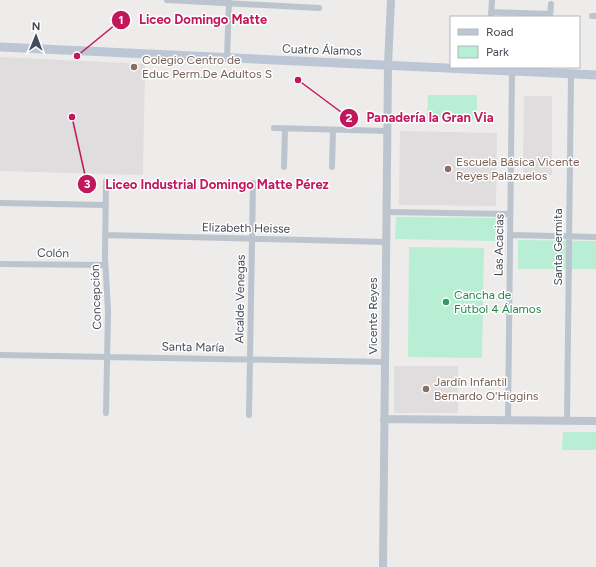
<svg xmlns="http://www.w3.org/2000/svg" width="596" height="567" font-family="Figtree,sans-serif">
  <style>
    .education { fill: #dfdddd }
    .green { fill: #b8eed3 }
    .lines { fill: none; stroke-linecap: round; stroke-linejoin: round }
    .minor { stroke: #bcc4ce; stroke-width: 6 }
    .tertiary { stroke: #bcc4ce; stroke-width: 8 }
    .secondary { stroke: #bdc6d5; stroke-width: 9 }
    .education-dot { fill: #8d6e63; stroke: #fff; stroke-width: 1.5 }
    .leisure-dot { fill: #2e9e5b; stroke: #fff; stroke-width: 1.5 }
    .labels { text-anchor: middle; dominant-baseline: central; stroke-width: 3; stroke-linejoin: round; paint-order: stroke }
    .street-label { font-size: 12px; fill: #444c59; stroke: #fff }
    .education-label { font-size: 12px; fill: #785e54; stroke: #fff; text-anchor: start }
    .leisure-label { font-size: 12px; fill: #27864d; stroke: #fff; text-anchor: start }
    .leader { fill: none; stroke: #c2185b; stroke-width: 1.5 }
    .callout-dot { fill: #c2185b; stroke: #fff; stroke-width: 1.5 }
    .mark-label { font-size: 12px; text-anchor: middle; font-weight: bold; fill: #fff }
    .callout-label { font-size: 13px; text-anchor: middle; font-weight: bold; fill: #c2185b; stroke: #fff; stroke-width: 3; stroke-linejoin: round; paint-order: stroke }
  </style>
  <rect width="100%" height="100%" fill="#eeebeb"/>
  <!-- education -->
  <path class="education" d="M0 57 145 64 143 175 0 171Z
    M524 96H552V175H523Z
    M400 131 497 133 496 206 399 205Z
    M394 366H458V413H394Z"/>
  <!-- green -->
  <path class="green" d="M428 95H477V119H427Z
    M396 217 496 218 495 241 395 239Z
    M518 240 596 241V269H518Z
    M409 247 484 248 482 358 408 357Z
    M563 432H596V450H562Z"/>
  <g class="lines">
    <!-- minor -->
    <path class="minor" d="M167 0 319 8
      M491 12 550 14
      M592 16H596
      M491 17 492 0
      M550 17 551 4
      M227 58 229 0
      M274 128 387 131
      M284 167 285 129
      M332 167 333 130
      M0 203 106 205
      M386 212 510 214
      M105 235 386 242
      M510 235 596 237
      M0 264 105 265
      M0 355 385 362
      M106 413 108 311 105 257 106 181
      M249 415 253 183
      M508 421 512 71
      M567 421 571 74"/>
    <!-- tertiary -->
    <path class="tertiary" d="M384 419 596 421
      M383 567 388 65 391 0"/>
    <!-- secondary -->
    <path class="secondary" d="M0 47 596 75"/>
  </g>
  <!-- markers -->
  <g class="education-dot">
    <circle cx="134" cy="67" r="4"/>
    <circle cx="448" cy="169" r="4"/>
    <circle cx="426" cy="389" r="4"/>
  </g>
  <circle class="leisure-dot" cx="446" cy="302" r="4"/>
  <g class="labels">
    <!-- street labels -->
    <g class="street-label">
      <text transform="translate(322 50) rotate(2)">Cuatro Álamos</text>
      <text transform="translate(246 228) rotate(1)">Elizabeth Heisse</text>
      <text transform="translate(499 245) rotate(-89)">Las Acacias</text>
      <text transform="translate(558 247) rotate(-90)">Santa Germita</text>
      <text transform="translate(53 253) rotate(1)">Colón</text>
      <text transform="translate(96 297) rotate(-92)">Concepción</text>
      <text transform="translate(240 299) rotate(-89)">Alcalde Venegas</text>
      <text transform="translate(373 316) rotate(-90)">Vicente Reyes</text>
      <text transform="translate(193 347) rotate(1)">Santa María</text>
    </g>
    <!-- education labels -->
    <g class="education-label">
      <text x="142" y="60">Colegio Centro de<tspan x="142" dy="14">Educ Perm.De Adultos S</tspan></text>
      <text x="456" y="162">Escuela Básica Vicente<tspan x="456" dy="14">Reyes Palazuelos</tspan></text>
      <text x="434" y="382">Jardín Infantil<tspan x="434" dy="14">Bernardo O'Higgins</tspan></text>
    </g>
    <!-- leisure labels -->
    <g class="leisure-label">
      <text x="454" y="295">Cancha de<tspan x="454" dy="14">Fútbol 4 Álamos</tspan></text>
    </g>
  </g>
  <!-- callouts -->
  <path class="leader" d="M77 56L121 20M298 80L349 118M72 117L87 184"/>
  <g class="callout-dot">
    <circle cx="77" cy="56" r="4"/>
    <circle cx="298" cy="80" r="4"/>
    <circle cx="72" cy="117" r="4"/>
    <circle cx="121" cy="20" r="10"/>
    <circle cx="349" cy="118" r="10"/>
    <circle cx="87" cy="184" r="10"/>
  </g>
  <g class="mark-label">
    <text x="121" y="24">1</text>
    <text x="349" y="122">2</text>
    <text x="87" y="188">3</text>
  </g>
  <g class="callout-label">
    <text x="203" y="24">Liceo Domingo Matte</text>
    <text x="430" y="122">Panadería la Gran Via</text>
    <text x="217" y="189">Liceo Industrial Domingo Matte Pérez</text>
  </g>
  <!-- legend -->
  <rect x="450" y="16" width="130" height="52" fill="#ffffff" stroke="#b4b7bd"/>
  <rect x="458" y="29" width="20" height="6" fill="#bdc6d5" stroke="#b4b7bd"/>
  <text x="486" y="36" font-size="12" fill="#444c59">Road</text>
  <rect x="458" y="46" width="20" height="12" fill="#b8eed3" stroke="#b4b7bd"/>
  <text x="486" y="56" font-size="12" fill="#444c59">Park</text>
  <!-- north arrow -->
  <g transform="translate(36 36) rotate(1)" stroke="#ffffff" stroke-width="3" paint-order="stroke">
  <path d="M0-3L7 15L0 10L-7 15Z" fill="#444c59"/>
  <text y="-6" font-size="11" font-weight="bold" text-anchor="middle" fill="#444c59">N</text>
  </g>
</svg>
